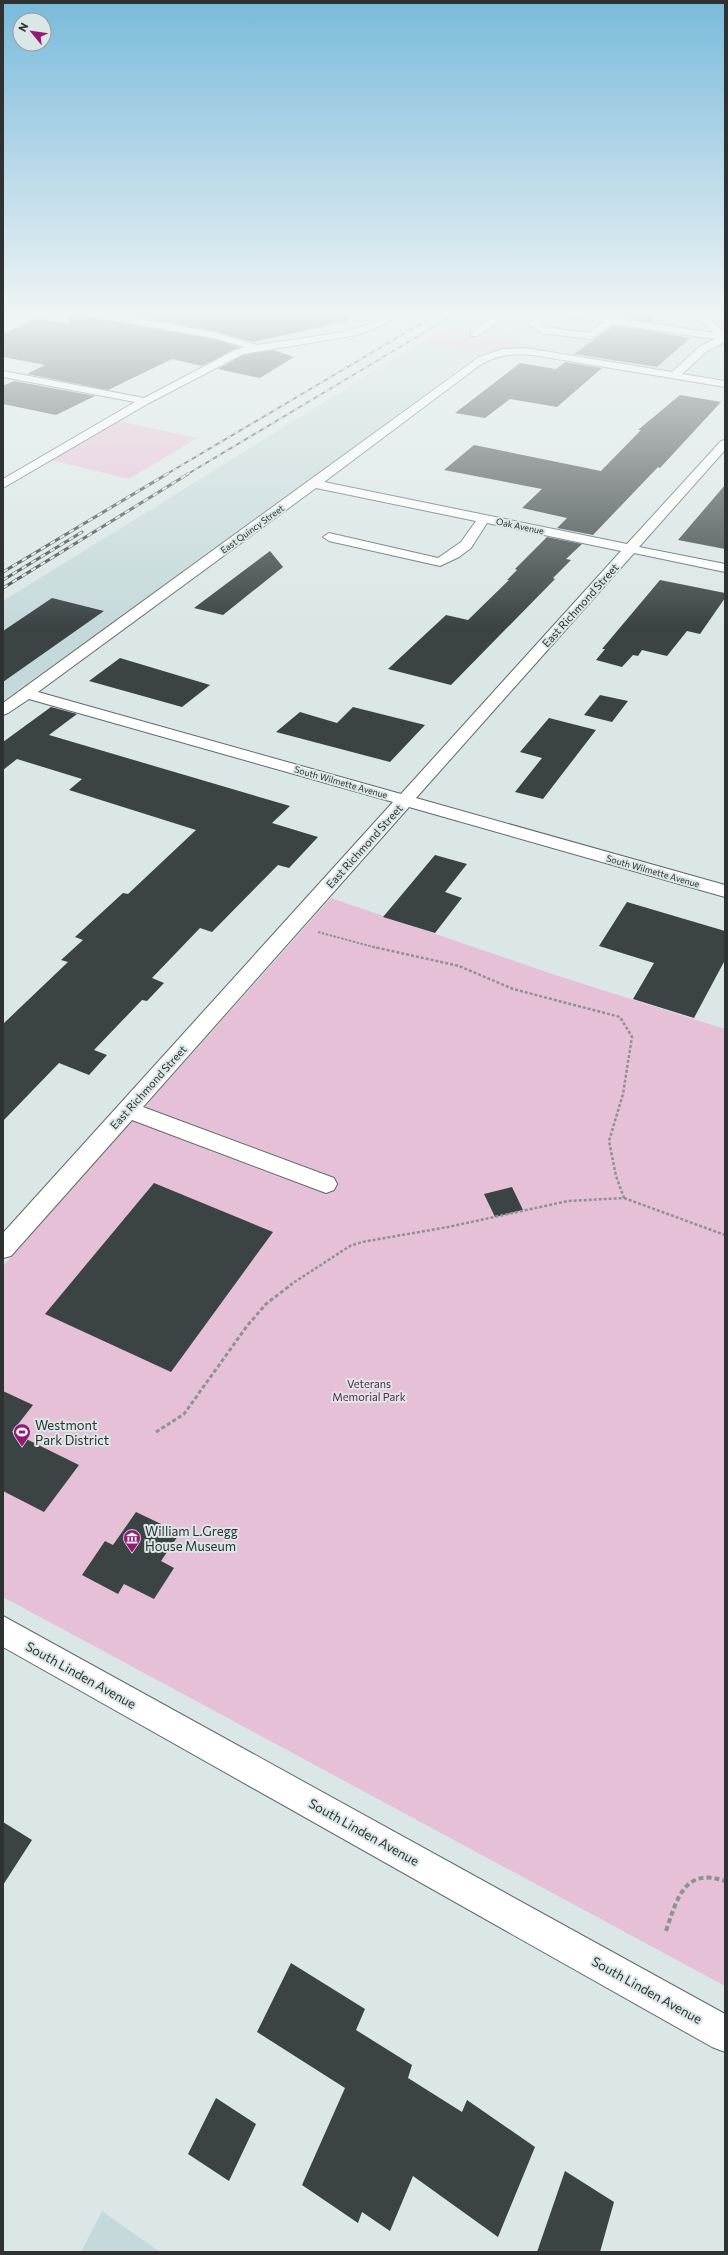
<svg xmlns="http://www.w3.org/2000/svg" width="728" height="2255" font-family="Commissioner,sans-serif">
  <style>
    .built { fill: #c6d9da }
    .green { fill: #e6c0d6 }
    .building { fill: #3b4344 }
    .lines { fill: none; stroke-linecap: round; stroke-linejoin: round }
    .minor-casing { stroke: #606969; stroke-width: 2 }
    .path-far3 { stroke: #8c9393; stroke-width: 2; stroke-dasharray: 2.5 1.5; stroke-linecap: butt }
    .path-far2 { stroke: #8c9393; stroke-width: 2.5; stroke-dasharray: 3 2; stroke-linecap: butt }
    .path-far1 { stroke: #8c9393; stroke-width: 3; stroke-dasharray: 4 2.5; stroke-linecap: butt }
    .path { stroke: #8c9393; stroke-width: 4; stroke-dasharray: 5 3; stroke-linecap: butt }
    .minor { fill: #fff; fill-rule: evenodd }
    .rail-far1-casing { stroke: #414646; stroke-width: 2 }
    .rail-casing { stroke: #414646; stroke-width: 3 }
    .rail-far1 { stroke: #dbe6e6; stroke-width: 1.5; stroke-dasharray: 4.5; stroke-linecap: butt }
    .rail { stroke: #dbe6e6; stroke-width: 2; stroke-dasharray: 5.5; stroke-linecap: butt }
    .labels { text-anchor: middle; dominant-baseline: central; stroke-width: 4; stroke-linejoin: round; paint-order: stroke }
    .far-street-label { font-size: 9px; fill: #2e3232; stroke: #dbe6e6 }
    .street-label { font-size: 11px; fill: #2e3232; stroke: #dbe6e6 }
    .park-label { font-size: 11px; fill: #64224f; stroke: #dbe6e6 }
    .near-poi-label { font-size: 13px; fill: #2e3232; stroke: #dbe6e6; text-anchor: start }
    .near-street-label { font-size: 13px; fill: #2e3232; stroke: #dbe6e6 }
  </style>
  <rect width="100%" height="100%" fill="#dbe6e6"/>
  <!-- built -->
  <path class="built" d="M472 311H681L725 348V381L531 349 511 348 520 342 443 329Z
    M423 341 485 352 468 362 309 481 3 702V601Z
    M102 2211 160 2252H81Z"/>
  <!-- green -->
  <path class="green" d="M699 311H725V331Z
    M443 329 521 342C493 361 454 347 423 341Z
    M118 421 197 438 129 479 51 460Z
    M331 898 552 974 725 1029V1986L3 1597V1266Z"/>
  <!-- building -->
  <path class="building" d="M70 311 78 315 213 339 240 347 202 366 172 359 108 390 27 374 45 365 3 357V334L37 318 69 324Z
    M105 311H347L348 321 253 342 214 331Z
    M627 311H663L649 322 619 317Z
    M613 326 640 329 690 338 657 367 574 354Z
    M273 350 294 357 260 378 218 369 243 355Z
    M565 362 602 368 557 407 510 399 485 418 455 413 520 363 556 369Z
    M14 381 95 396 56 415 3 404V386Z
    M680 395 721 402 660 468 658 467 593 535 557 528 567 518 522 508 542 489 444 470 474 445 601 471 641 430H638Z
    M725 485V549L678 540Z
    M547 537 582 544 566 559 571 560 553 578 555 579 451 685 388 669 446 615 468 620 509 580H507L517 570 515 569Z
    M270 551 283 567 223 615 194 608Z
    M660 580 725 593V598L700 634 687 631 667 656 642 650 638 656 633 655 622 667 596 660 605 649H602Z
    M52 598 104 611 3 682V631Z
    M120 658 210 685 182 707 89 681Z
    M600 695 628 701 612 722 584 715Z
    M51 707 77 714 49 735 290 806 272 823 318 837 289 868 278 865 212 932 200 928 152 978 164 983 147 1001 142 1000 94 1050 107 1055 89 1075 59 1063 3 1121V1024L68 962 61 960 83 940 75 937 123 893 128 894 196 830 69 790 82 779 17 759 3 770V742Z
    M353 707 425 725 390 762 276 732 300 712 337 723Z
    M549 718 596 730 543 799 515 792 542 758 520 752Z
    M435 855 467 864 445 892 462 898 435 933 383 917Z
    M627 902 725 931V960L694 1018 633 999 654 963 599 946Z
    M154 1183 273 1232 171 1372 45 1314Z
    M512 1187 523 1210 495 1217 484 1194Z
    M3 1391 33 1405 12 1432 79 1465 44 1512 3 1491Z
    M136 1512 180 1533 161 1561 174 1568 154 1599 124 1584 118 1594 82 1575 105 1541 113 1545Z
    M3 1822 32 1840 3 1885Z
    M291 1963 365 2009 356 2030 412 2065 408 2078 462 2112 467 2100 535 2147 498 2237 413 2176 390 2231 362 2212 358 2223 302 2185 345 2088 257 2032Z
    M216 2098 256 2124 229 2181 188 2154Z
    M565 2171 614 2202 600 2252H537Z"/>
  <g class="lines">
    <!-- minor casing -->
    <g class="minor-casing">
      <path id="minor" d="M73 311H95L214 332 257 345 344 332 366 325 394 311H406L381 326 357 335 243 354 149 403 3 488V479L135 402 3 377V371L144 398 235 350 245 347 213 338 78 314Z
        M502 311H514L477 336H471V332Z
        M543 311H568L714 333 690 311H701L725 333V342L707 351 682 374 725 381V387L533 355C513 353 497 355 480 365L324 482 627 544 721 441 725 440V450L639 547 725 564V572L634 553 416 798 725 885V897L409 807 143 1107 334 1178 337 1184 334 1190 326 1193 318 1190 132 1120 11 1256 3 1258V1233L393 802 29 699 8 713 3 715V703L479 357 503 349 525 348 672 372 699 347 715 339 613 324 591 339 542 333 529 324 545 313ZM554 315 603 322 589 333 545 327 540 324ZM316 488 476 521 461 542 438 558 329 533 323 537 329 541 440 566 459 557 471 548 487 523 621 551 401 794 38 692Z
        M3 1616 725 2014V2052L712 2047 3 1647Z"/>
    </g>
    <!-- path-far3 -->
    <path class="path-far3" d="M318 932 377 948"/>
    <!-- path-far2 -->
    <path class="path-far2" d="M624 1198 725 1235
      M290 1285 350 1246 362 1242 448 1227 568 1201 624 1198 616 1176 609 1141 623 1094 632 1037 620 1017 513 989 459 966 374 947"/>
    <!-- path-far1 -->
    <path class="path-far1" d="M156 1432 184 1414 247 1326 266 1304 292 1284"/>
    <!-- path -->
    <path class="path" d="M666 1931C677 1899 684 1867 725 1881"/>
    <!-- minor -->
    <use href="#minor" class="minor"/>
    <!-- rail-far1 casing -->
    <g class="rail-far1-casing">
      <path id="rail-far1" d="M165 475 442 311
        M186 475 460 311"/>
    </g>
    <!-- rail casing -->
    <g class="rail-casing">
      <path id="rail" d="M3 572 167 474
        M3 580 82 532
        M3 588 188 474"/>
    </g>
    <!-- rail-far1 -->
    <use href="#rail-far1" class="rail-far1"/>
    <!-- rail -->
    <use href="#rail" class="rail"/>
  </g>
  <!-- sky -->
  <linearGradient id="sky" x2="0" y2="1"><stop stop-color="#79badb"/><stop offset="0.5" stop-color="#eff4f4"/><stop offset="1" stop-color="#eff4f4" stop-opacity="0"/></linearGradient>
  <rect width="728" height="627" fill="url(#sky)"/>
  <!-- icons -->
  <defs>
    <g id="stadium-pin" transform="scale(0.9)"><path d="M0 17L-7.5 6A9.5 9.5 0 1 1 7.5 6Z" fill="#951a74" stroke="#dbe6e6"/><path d="M0-5a6.5 5 0 1 0 0 10a6.5 5 0 1 0 0-10ZM-3.5-1.8h7v3.6h-7Z" fill="#fff"/></g>
    <g id="museum-pin" transform="scale(0.9)"><path d="M0 17L-7.5 6A9.5 9.5 0 1 1 7.5 6Z" fill="#951a74" stroke="#dbe6e6"/><path d="M0-6L6-3V-2H-6V-3ZM-5-1h2V3h-2ZM-1-1h2V3h-2ZM3-1h2V3H3ZM-6 4H6V6H-6Z" fill="#fff"/></g>
  </defs>
  <g fill-rule="evenodd">
    <use href="#stadium-pin" x="22" y="1432"/>
    <use href="#museum-pin" x="132" y="1538"/>
  </g>
  <g class="labels">
    <!-- far-street labels -->
    <g class="far-street-label">
      <text transform="translate(520 526) rotate(12)">Oak Avenue</text>
      <text transform="translate(252 529) rotate(-36)">East Quincy Street</text>
      <text transform="translate(341 782) rotate(16)">South Wilmette Avenue</text>
      <text transform="translate(653 871) rotate(16)">South Wilmette Avenue</text>
    </g>
    <!-- street labels -->
    <g class="street-label">
      <text transform="translate(580 605) rotate(-48)">East Richmond Street</text>
      <text transform="translate(364 846) rotate(-48)">East Richmond Street</text>
      <text transform="translate(148 1087) rotate(-48)">East Richmond Street</text>
    </g>
    <!-- park labels -->
    <g class="park-label">
      <text x="369" y="1383">Veterans<tspan x="369" dy="13">Memorial Park</tspan></text>
    </g>
    <!-- near-poi labels -->
    <g class="near-poi-label">
      <text x="35" y="1425">Westmont<tspan x="35" dy="15">Park District</tspan></text>
      <text x="145" y="1531">William L.Gregg<tspan x="145" dy="15">House Museum</tspan></text>
    </g>
    <!-- near-street labels -->
    <g class="near-street-label">
      <text transform="translate(81 1675) rotate(29)">South Linden Avenue</text>
      <text transform="translate(364 1832) rotate(29)">South Linden Avenue</text>
      <text transform="translate(647 1990) rotate(29)">South Linden Avenue</text>
    </g>
  </g>
  <!-- border -->
  <rect width="728" height="2255" fill="none" stroke="#2e3232" stroke-width="8"/>
  <!-- north arrow -->
  <g transform="translate(32 32) rotate(299)"><circle r="19" fill="#dbe6e6" stroke="#969e9e"/>
  <path d="M0-3L7 15L0 10L-7 15Z" fill="#951a74"/>
  <text y="-6" font-size="11" font-weight="bold" text-anchor="middle" fill="#2e3232">N</text>
  </g>
</svg>
